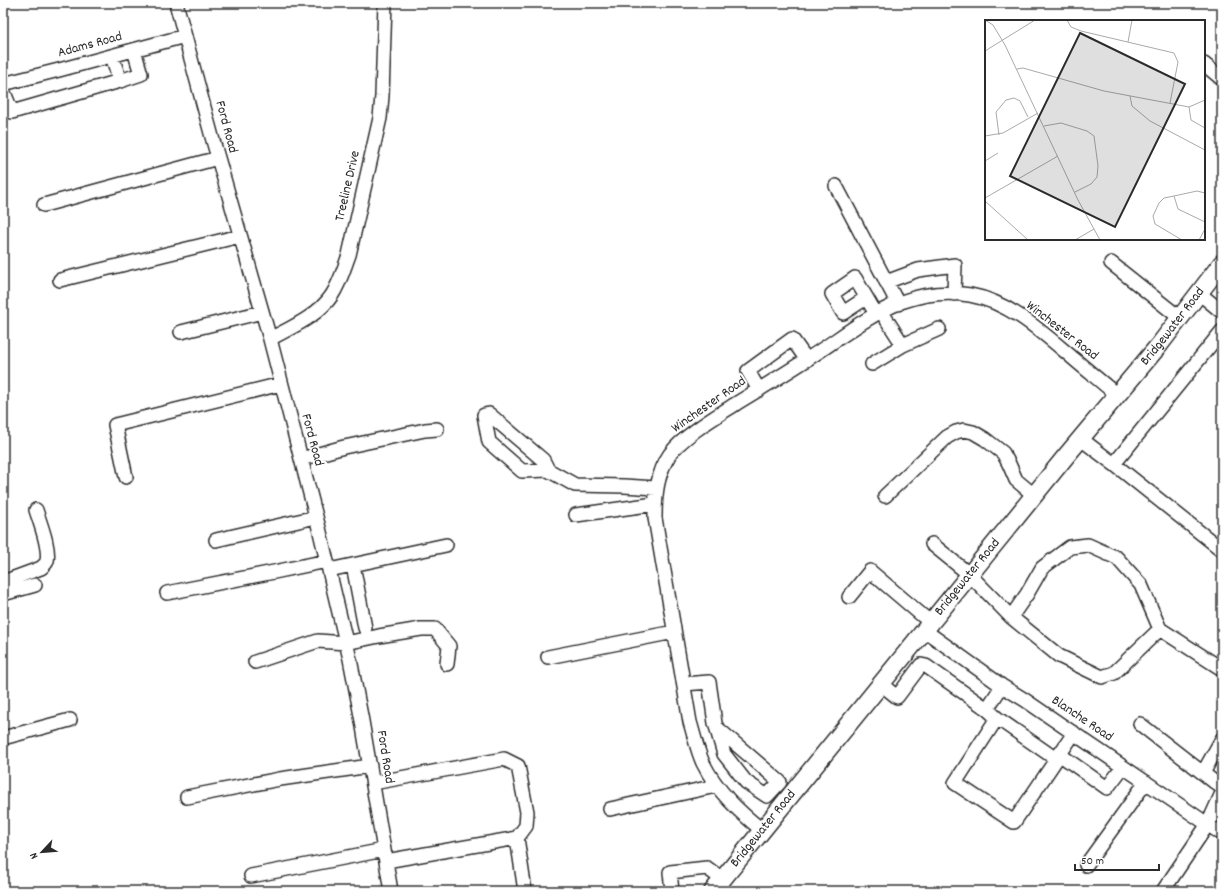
<svg xmlns="http://www.w3.org/2000/svg" width="1225" height="894" font-family="Dekko,sans-serif">
  <style>
    .lines { fill: none; stroke-linecap: round; stroke-linejoin: round }
    .minor-casing { stroke: #2b2b2b; stroke-width: 16 }
    .major-casing { stroke: #2b2b2b; stroke-width: 20 }
    .minor { stroke: #fff; stroke-width: 13 }
    .major { stroke: #fff; stroke-width: 17 }
    .labels { text-anchor: middle; dominant-baseline: central; stroke-width: 4; stroke-linejoin: round; paint-order: stroke }
    .street-label { font-size: 14px; fill: #2b2b2b; stroke: #fff }
    .inset-road { fill: none; stroke: #aaa; stroke-width: 1 }
    .view { fill: #2b2b2b; fill-opacity: 0.15; stroke: #2b2b2b; stroke-width: 2 }
    .inset-edge { fill: none; stroke: #2b2b2b; stroke-width: 2 }
  </style>
  <rect width="100%" height="100%" fill="#fff"/>
  <filter id="ink" filterUnits="userSpaceOnUse"><feTurbulence type="fractalNoise" baseFrequency=".025" numOctaves="2"/><feDisplacementMap in="SourceGraphic" scale="8" xChannelSelector="R" yChannelSelector="G"/><feConvolveMatrix kernelMatrix="1 2 1 2 8 2 1 2 1" color-interpolation-filters="sRGB"/></filter>
  <g filter="url(#ink)">
    <g class="lines">
      <!-- minor casing -->
      <g class="minor-casing">
        <path id="minor" d="M176 3 212 137 270 339 320 532 350 659 362 721 391 891
          M1204 64 1222 79
          M120 81 141 74 134 50
          M3 84 59 70 185 36
          M3 90 12 112 120 81 112 56
          M836 186 898 304
          M44 205 218 158
          M1111 263 1180 318
          M60 280 240 236
          M886 282 918 270 955 265 954 294
          M1199 293 1222 312
          M866 298 843 313 832 294 855 278 876 314
          M181 332 262 312
          M270 339C292 327 318 316 332 295 340 283 344 268 349 255L380 118 382 96 385 3
          M903 345 939 329
          M872 364 903 345 881 311
          M759 390 748 371 792 339 807 360
          M1081 439 1114 464 1222 331
          M301 459 344 447 425 430 437 429
          M1114 464 1222 550
          M548 470 522 471 489 442 484 415 489 414 543 460 548 470 575 485 624 486 656 488
          M126 477 115 425 281 384
          M885 496 947 437 956 432 964 430 973 432 985 439 1003 453 1009 464 1016 480 1035 496
          M576 515 655 504
          M216 540 316 517
          M932 544 970 575 1011 617 1027 594 1042 568 1070 547 1088 545 1117 558 1141 585 1160 629 1222 669
          M353 565 365 628
          M329 570 446 545
          M3 582 41 568C43 566 46 564 47 561 50 547 40 523 36 510
          M167 593 274 572 327 561
          M3 594 35 585
          M849 597 870 571 931 623
          M1011 617 1059 656 1102 677 1114 673 1160 629
          M924 630 1002 686 1025 700 1060 724 1222 834
          M548 657 674 632
          M255 662 318 641 346 643 379 636 421 629H435L449 646 447 664
          M684 684 709 682 715 723 724 754 746 782 767 796 780 782 716 727
          M881 684 897 697 921 665 926 666 987 709
          M1002 686 987 709 997 718 1056 759
          M997 718 955 783 1014 822 1074 733
          M1140 724 1222 788
          M3 738 70 720
          M1059 754 1107 788 1123 767
          M1203 773 1222 739
          M373 783 504 759 518 766 527 812 526 826 517 838
          M187 797 280 779 370 766
          M610 809 716 786
          M762 830C738 811 717 791 703 763 697 750 694 735 690 722L655 518C655 495 657 473 670 454 684 435 717 416 737 403 760 389 783 375 806 360 838 340 866 316 901 302 923 294 947 291 970 295 1010 302 1043 333 1074 359 1088 371 1103 383 1118 396
          M386 861 517 838 525 891
          M1086 865 1146 782
          M251 876 384 850
          M672 891 670 872 707 868 722 879
          M1163 891 1208 824 1222 793"/>
      </g>
      <!-- major casing -->
      <g class="major-casing">
        <g id="major">
          <path id="s1" d="M713 891 1066 456 1160 344 1222 263"/>
        </g>
      </g>
      <!-- minor -->
      <use href="#minor" class="minor"/>
      <!-- major -->
      <use href="#major" class="major"/>
    </g>
  </g>
  <g class="labels">
    <!-- street labels -->
    <g class="street-label">
      <text transform="translate(90 45) rotate(-15)">Adams Road</text>
      <text transform="translate(226 127) rotate(75)">Ford Road</text>
      <text transform="translate(348 186) rotate(-77)">Treeline Drive</text>
      <text stroke="none"><textPath href="#s1" startOffset="728">Bridgewater Road</textPath></text>
      <text transform="translate(1062 331) rotate(38)">Winchester Road</text>
      <text transform="translate(709 405) rotate(-35)">Winchester Road</text>
      <text transform="translate(312 440) rotate(75)">Ford Road</text>
      <text stroke="none"><textPath href="#s1" startOffset="404">Bridgewater Road</textPath></text>
      <text transform="translate(1082 719) rotate(34)">Blanche Road</text>
      <text transform="translate(385 757) rotate(81)">Ford Road</text>
      <text stroke="none"><textPath href="#s1" startOffset="80">Bridgewater Road</textPath></text>
    </g>
  </g>
  <!-- overview -->
  <g transform="translate(985 20)">
    <rect width="220" height="220" fill="#fff"/>
    <path class="inset-road" d="M0 0 8 5 20 25 93 180 115 220M82 0 86 7 96 11 189 33 193 42 185 83M143 22 147 0M0 31 50 0M32 49 38 48 119 71 204 87 220 80M145 76 147 86 165 101 220 130M204 87 206 100 220 108M59 106 76 103 102 111 109 116 113 146 112 157 106 164 90 172M14 115 11 92 21 80 29 78 35 81 43 97M0 116 18 113 53 93M0 141 13 133M189 176 193 189 220 202M0 178 73 136M0 181 43 220M90 220 109 209M197 220 170 204 168 196 174 183 179 178 189 176 212 171 220 173M214 220 220 209"/>
    <path class="view" d="M95 13 200 64 130 207 25 156Z"/>
    <rect width="220" height="220" class="inset-edge"/>
  </g>
  <!-- margin -->
  <rect width="1225" height="894" fill="none" stroke="#fff" stroke-width="16"/>
  <rect x="8" y="8" width="1209" height="878" fill="none" stroke="#2b2b2b" stroke-width="1.5" filter="url(#ink)"/>
  <!-- north arrow -->
  <g transform="translate(42 852) rotate(244)" stroke="#ffffff" stroke-width="3" paint-order="stroke">
  <path d="M0-3L7 15L0 10L-7 15Z" fill="#2b2b2b"/>
  <text y="-6" font-size="11" font-weight="bold" text-anchor="middle" fill="#2b2b2b">N</text>
  </g>
  <!-- scale -->
  <path d="M1075 864v6h84v-6" fill="none" stroke="#2b2b2b" stroke-width="2"/>
  <text x="1081" y="864" font-size="12" fill="#2b2b2b" stroke="#ffffff" stroke-width="3" paint-order="stroke">50 m</text>
</svg>
